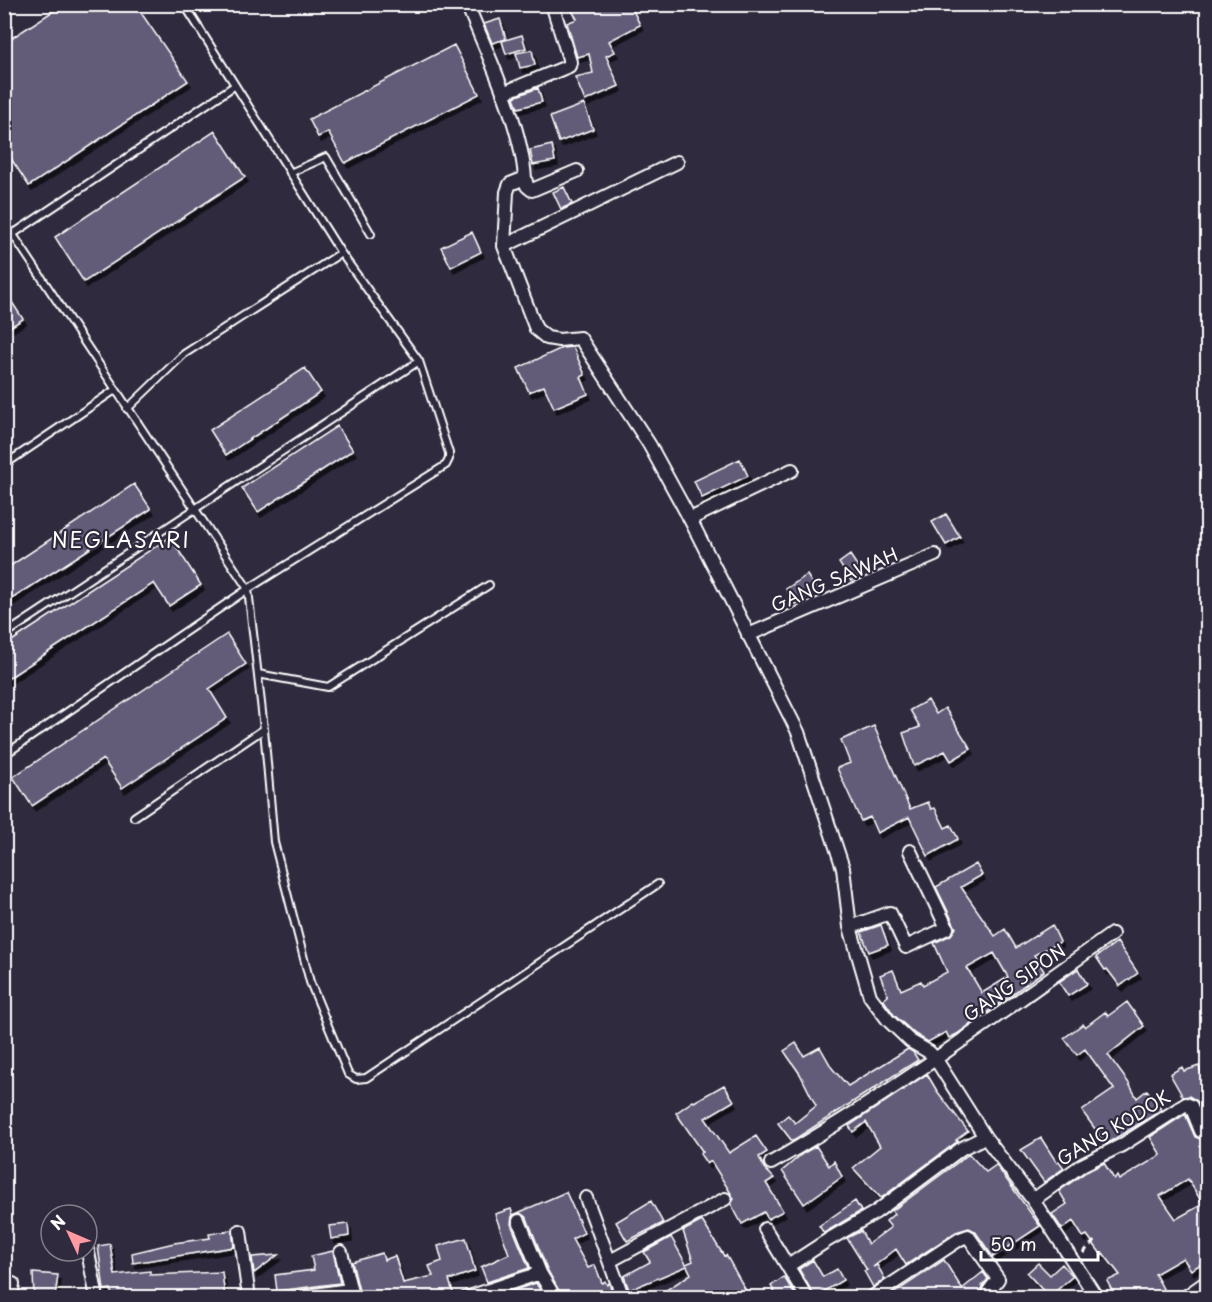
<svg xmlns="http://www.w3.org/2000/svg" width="1212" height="1302" font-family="'Playpen Sans',sans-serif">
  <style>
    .building { fill: #635b79; stroke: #fff; stroke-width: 1.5; fill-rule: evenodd; filter: url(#shadow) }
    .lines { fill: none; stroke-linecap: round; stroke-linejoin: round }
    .lane-casing { stroke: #fff; stroke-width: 10 }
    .street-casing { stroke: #fff; stroke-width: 16 }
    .path { stroke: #fff; stroke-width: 3; stroke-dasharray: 6 4.5; stroke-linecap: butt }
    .lane { stroke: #2f2a3d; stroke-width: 6 }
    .street { stroke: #2f2a3d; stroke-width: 12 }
    .labels { text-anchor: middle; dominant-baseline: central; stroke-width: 4.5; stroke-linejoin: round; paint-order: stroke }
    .street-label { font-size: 18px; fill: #fff; stroke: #2f2a3d }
    .quarter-label { font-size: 21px; letter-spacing: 1.5px; fill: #fff; stroke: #2f2a3d }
  </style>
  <defs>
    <filter id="shadow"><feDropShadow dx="3" dy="5" stdDeviation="0" flood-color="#0009"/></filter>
  </defs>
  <rect width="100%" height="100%" fill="#2f2a3d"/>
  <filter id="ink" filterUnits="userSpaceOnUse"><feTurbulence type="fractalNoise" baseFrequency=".0167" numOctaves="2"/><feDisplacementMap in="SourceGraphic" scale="12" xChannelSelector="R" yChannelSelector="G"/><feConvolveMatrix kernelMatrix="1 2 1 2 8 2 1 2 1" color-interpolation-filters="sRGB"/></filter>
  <g filter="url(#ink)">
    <!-- building -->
    <path class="building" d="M64 4H135L188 81 29 186 4 148V43Z
      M568 4H630L640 25 609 41 615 52 606 56 619 86 585 101 575 77 593 73 589 54 577 57 567 23 577 19Z
      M500 19 506 39 492 43 484 24Z
      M522 35 526 48 506 54 502 41Z
      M454 45 479 94 345 163 328 132 318 137 309 119Z
      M532 50 535 65 520 68 516 53Z
      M538 88 542 102 518 108 514 97Z
      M584 104 593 129 559 142 550 117Z
      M215 131 245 177 84 282 55 237Z
      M552 145 555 161 533 165 530 150Z
      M564 187 572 204 561 209 553 192Z
      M472 232 481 252 451 267 441 247Z
      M4 290 23 319 4 331Z
      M573 347 585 375 581 377 588 394 554 408 544 386 529 392 518 368 562 348Z
      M305 368 321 392 226 455 210 430Z
      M337 426 353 450 258 512 242 488Z
      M740 459 748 476 702 498 694 481Z
      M134 484 151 509 4 604V570Z
      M946 514 960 537 946 545 932 522Z
      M170 537 201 585 169 606 154 583 4 681V646Z
      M850 555 862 573 851 581 839 563Z
      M807 575 817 591 795 604 786 589Z
      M227 634 246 664 209 689 227 718 122 788 103 759 32 806 13 777Z
      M928 700 936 714 945 708 971 749 951 761 945 751 914 766 903 733 920 727 910 710Z
      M874 726 910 809 928 802 931 809 935 808 945 828 951 825 958 839 928 856 909 817 877 833 870 817 861 821 837 768 850 763 841 740Z
      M976 864 982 875 961 887 995 936 1005 929 1016 948 1052 925 1060 942 1034 955 1044 971 957 1034 949 1038 946 1032 928 1042 915 1034 894 1015 883 999 888 996 880 975 893 970 901 990 921 981 923 985 947 972 934 943 951 935 956 928 936 887ZM994 953 1008 977 982 993 967 968Z
      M881 925 888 945 869 952 861 932Z
      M1117 942 1138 973 1120 986 1107 969 1105 970 1096 957Z
      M1078 969 1087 984 1068 996 1059 982Z
      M1127 1002 1144 1026 1108 1055 1128 1082 1137 1098 1147 1090 1162 1110 1106 1144 1082 1111 1114 1089 1085 1049 1077 1055 1064 1038 1083 1024 1085 1027 1105 1012 1108 1016Z
      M796 1043 804 1056 820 1047 832 1068 848 1086 908 1049 913 1052 918 1060 792 1141 778 1123 788 1115 795 1123 816 1106 800 1074 784 1051Z
      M1199 1066 1203 1079 1208 1077V1125L1197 1101 1189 1096 1183 1097 1170 1074 1182 1067 1184 1071Z
      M927 1074 937 1091 968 1131 956 1140 958 1141 881 1198 853 1168 880 1146 866 1122 853 1132 849 1126Z
      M724 1085 734 1101 705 1118 729 1153 756 1136 767 1152 759 1157 764 1168 774 1178 766 1183 783 1211 768 1219 764 1212 742 1224 731 1204 734 1199 732 1195 711 1161 707 1164 700 1154 703 1152 676 1113 693 1101 694 1102Z
      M1185 1114 1195 1137 1200 1139 1208 1136V1260L1191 1270 1183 1258 1155 1274 1168 1298H1116L1107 1281 1120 1275 1103 1253 1101 1254 1087 1235 1083 1237 1073 1221 1062 1229 1052 1214 1067 1204 1059 1191 1086 1172 1104 1163 1114 1179 1117 1176 1119 1180 1161 1155 1150 1137ZM1188 1179 1203 1204 1176 1219 1160 1196Z
      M1041 1138 1057 1163 1059 1161 1064 1168 1044 1182 1021 1150Z
      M816 1146 829 1166 834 1161 842 1177 804 1204 782 1171 802 1154Z
      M969 1154 986 1172 996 1165 1040 1226 993 1257 975 1231 969 1228 956 1232 906 1265 896 1249 873 1267 877 1265 885 1279 873 1287 864 1271 867 1270 847 1238 861 1231 868 1244 891 1227 886 1221 894 1214 892 1211Z
      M566 1192 584 1233 572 1239 588 1268 595 1265 602 1283 605 1281 607 1285 609 1283 614 1296 563 1298 547 1269 527 1218 520 1213 512 1216 511 1224 529 1268 487 1282 481 1267 509 1254 495 1214 511 1209 513 1215Z
      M651 1201 663 1223 627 1241 616 1222Z
      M855 1201 861 1211 824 1233 819 1226Z
      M702 1221 724 1256 726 1255 750 1298H654L691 1274 687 1266 629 1290 624 1276 650 1262 644 1252 671 1237 686 1264 693 1261 683 1231Z
      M348 1224 349 1236 331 1239 329 1226Z
      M232 1230 234 1247 133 1263 132 1253 174 1243 210 1238 209 1234Z
      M466 1238 475 1271 449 1280 455 1298H415L414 1294 399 1298H366L365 1293 360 1295 352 1262 382 1253 384 1260 395 1256 403 1283 433 1276 429 1266 442 1261 438 1246Z
      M110 1244 115 1275 150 1271V1275L222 1272 225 1298H204V1295L175 1298H112L111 1289 104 1290 98 1246Z
      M333 1251 340 1283 277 1291 275 1275 314 1270 311 1256Z
      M278 1255 254 1273 252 1257Z
      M813 1260 823 1277 837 1269 843 1280 815 1297 799 1269Z
      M944 1260 962 1289 983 1272 988 1279 982 1286 981 1293 975 1298H887Z
      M1038 1263 1050 1275 1062 1264 1073 1276 1049 1297 1027 1273Z
      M33 1273 58 1275 55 1297 34 1298Z
      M784 1277 797 1298H778L771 1286Z
      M536 1283 545 1298 494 1297Z"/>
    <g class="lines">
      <!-- lane casing -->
      <g class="lane-casing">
        <path id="lane" d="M184 4 341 253 419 361
          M290 173 326 157 371 234
          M4 221 248 589 4 755
          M4 240 234 86
          M127 409 184 354 341 253
          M4 465 115 390
          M4 635 419 361 449 453V459L446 465 248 589 264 729 274 842 310 982 348 1074 356 1079 366 1078 658 884
          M258 674 328 687 489 585
          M134 817 264 729"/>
      </g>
      <!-- street casing -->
      <g class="street-casing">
        <path id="street" d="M467 4C488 56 521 123 525 178L510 184 507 192 504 246 536 329 547 338 559 340 580 338 649 444 690 519 798 732 843 868 850 927 870 996 888 1020 910 1041 929 1052 935 1058 985 1137 1033 1200 1097 1298
          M503 93 569 66 570 62 552 4
          M525 178 527 186 532 190 577 171
          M504 246 677 162
          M690 519 792 470
          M748 635 935 555
          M850 927 890 913 906 947 947 928 910 851
          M771 1163C890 1095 1001 1013 1112 934
          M586 1198 623 1298
          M1033 1200 1082 1165 1122 1145 1186 1104 1191 1106 1201 1131
          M519 1221 540 1273 555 1298
          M765 1229 807 1298
          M240 1231 249 1298
          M88 1252 97 1298
          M341 1252 352 1296
          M610 1261 725 1199
          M788 1266 828 1240 876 1212 962 1148 985 1137
          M4 1283 13 1284 11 1298
          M294 1298 349 1290
          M466 1298 540 1273
          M871 1298 960 1239 968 1236 998 1279 989 1291 991 1298
          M1184 1298 1208 1281"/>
      </g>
      <!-- path -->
      <path class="path" d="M1083 1253 1097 1238"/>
      <!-- lane -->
      <use href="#lane" class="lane"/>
      <!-- street -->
      <use href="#street" class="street"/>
    </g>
  </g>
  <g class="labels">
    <!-- street labels -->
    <g class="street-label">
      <text transform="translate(834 579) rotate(-23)">GANG SAWAH</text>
      <text transform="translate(1014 982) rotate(-35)">GANG SIPON</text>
      <text transform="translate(1113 1127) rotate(-31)">GANG KODOK</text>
    </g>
    <!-- quarter labels -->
    <g class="quarter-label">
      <text x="121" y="539">NEGLASARI</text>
    </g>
  </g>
  <!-- margin -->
  <rect width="1212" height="1302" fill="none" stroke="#2f2a3d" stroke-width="24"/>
  <rect x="12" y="12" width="1188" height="1278" fill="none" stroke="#fff" stroke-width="2" filter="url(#ink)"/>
  <!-- north arrow -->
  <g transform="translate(69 1233) rotate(314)"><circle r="28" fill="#2f2a3d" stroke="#827f8b" stroke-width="1.5"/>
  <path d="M0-4.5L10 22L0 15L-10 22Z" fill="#ff9aa2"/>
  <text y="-9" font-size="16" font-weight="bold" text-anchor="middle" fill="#ffffff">N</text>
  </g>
  <!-- scale -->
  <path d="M981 1251v9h117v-9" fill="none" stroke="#ffffff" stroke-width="3"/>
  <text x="990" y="1251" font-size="18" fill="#ffffff" stroke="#2f2a3d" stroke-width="4.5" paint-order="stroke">50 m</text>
</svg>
